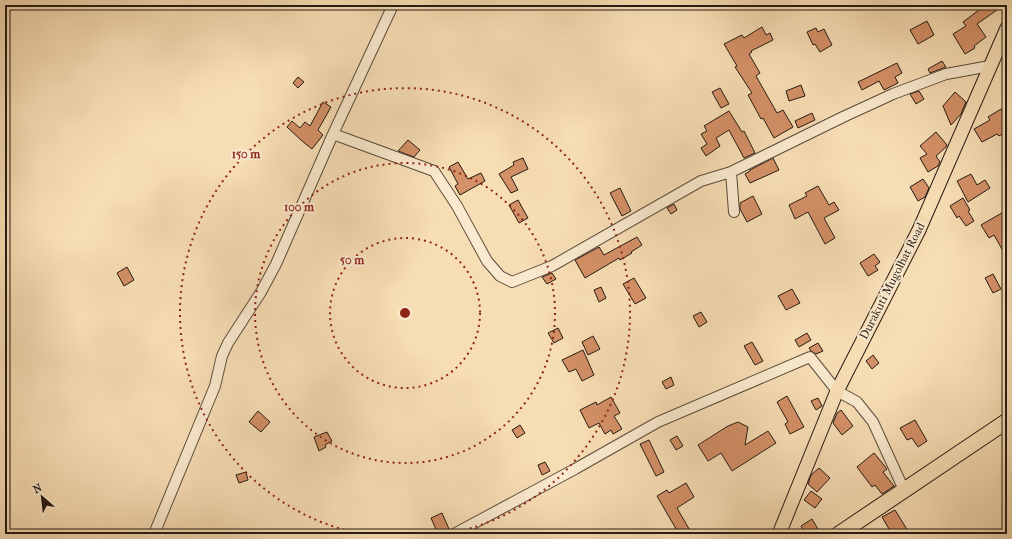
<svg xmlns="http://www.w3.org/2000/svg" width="1012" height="539" font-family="'IM FELL French Canon',serif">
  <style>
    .building { fill: #d49067; stroke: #251a13 }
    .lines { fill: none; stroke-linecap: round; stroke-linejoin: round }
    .minor-casing { stroke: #5a4b3b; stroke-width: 12 }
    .major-casing { stroke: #251a13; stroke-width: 15 }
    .highway-casing { stroke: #251a13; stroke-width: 17 }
    .minor { stroke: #fae9ce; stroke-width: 10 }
    .major { stroke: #f7ddb4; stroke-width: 13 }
    .highway { stroke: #f7ddb4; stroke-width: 15 }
    .ring { fill: none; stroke: #8f2418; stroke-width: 2; stroke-dasharray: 2 4 }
    .labels { text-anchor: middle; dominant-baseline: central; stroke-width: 4; stroke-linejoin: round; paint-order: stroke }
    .street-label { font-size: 12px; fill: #251a13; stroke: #fae9ce }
    .centre { fill: #8f2418; stroke: #fae9ce; stroke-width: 2 }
    .ring-label { font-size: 12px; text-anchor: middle; font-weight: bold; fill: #8f2418; stroke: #fae9ce; stroke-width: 4; stroke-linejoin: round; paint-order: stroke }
  </style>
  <rect width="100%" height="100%" fill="#f7ddb4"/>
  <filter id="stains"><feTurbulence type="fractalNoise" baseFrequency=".005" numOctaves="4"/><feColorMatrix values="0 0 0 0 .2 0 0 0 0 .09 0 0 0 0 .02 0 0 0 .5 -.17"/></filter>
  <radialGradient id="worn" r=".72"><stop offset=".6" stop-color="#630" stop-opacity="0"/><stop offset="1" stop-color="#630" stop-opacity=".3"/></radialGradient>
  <!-- building -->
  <path class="building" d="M976 5H1004L977 24 986 37 974 46 975 48 965 54 953 34 966 26 963 22 979 10Z
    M927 21 934 35 918 44 910 30Z
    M762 27 766 35 770 33 773 40 751 51 752 52 749 54 760 73 756 76 777 113 783 110 793 127 774 138 763 118 761 119 748 95 752 93 735 67 737 66 724 44 742 35 744 38Z
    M816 28 818 32 824 29 832 45 820 52 815 44 813 45 807 32Z
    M942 61 946 67 930 73 928 69Z
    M897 63 902 73 895 77 898 83 884 90 879 81 862 90 858 82Z
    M298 77 304 82 298 88 293 83Z
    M801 85 805 96 789 101 786 91Z
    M720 88 729 104 721 108 712 92Z
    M919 91 924 99 916 104 910 94Z
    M955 92 966 102 961 114 951 125 943 106Z
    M323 102 331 107 318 130 323 135 312 149 302 141 287 127 292 121 300 128 305 122 310 126Z
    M1001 109 1007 119V131L999 136 997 134 982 142 974 129 990 120 988 117Z
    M729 111 742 132 744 131 755 153 744 158 729 130 716 138 720 146 706 156 701 148 707 144 701 134 707 131 704 126Z
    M812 113 815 120 798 128 795 121Z
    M936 132 947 145 946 147 936 156 940 162 938 166 928 172 920 158 927 154 920 146Z
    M408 140 420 150 414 157 398 151Z
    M523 158 528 169 511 177 518 190 511 193 499 174 514 165 513 162Z
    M773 158 779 170 750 183 745 174 750 171V170Z
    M458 162 468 179 481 173 485 181 460 195 455 186 458 184 449 167Z
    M971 174 977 185 985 180 990 188 968 202 957 181Z
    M923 179 929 188 925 197 918 201 910 187Z
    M818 186 829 205 834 202 839 210 824 218 835 238 825 244 808 212 795 219 789 205 807 196 805 193Z
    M620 188 631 211 622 216 610 193Z
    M753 196 762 214 747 222 740 209V203Z
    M963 198 970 210 968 211 974 221 966 226 959 216 957 218 950 206Z
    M518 200 528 218 519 223 509 205Z
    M674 204 677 210 671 214 667 208Z
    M1007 210V258L994 235 989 238 981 225Z
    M637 237 642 245 631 252 632 253 620 260 619 258 585 278 575 260 599 247 604 255Z
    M874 254 880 262 875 266 878 270 868 276 860 263Z
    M127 267 134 280 124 286 117 273Z
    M552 273 556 279 547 284 542 277Z
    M993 274 1001 289 993 293 985 278Z
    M634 278 646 298 635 304 623 284Z
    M601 287 606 298 599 302 594 290Z
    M792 289 800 303 786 310 778 296Z
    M701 312 707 322 699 327 693 316Z
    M558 328 563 338 554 343 548 333Z
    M807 333 811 340 799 347 795 340Z
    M593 336 600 349 588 355 582 342Z
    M752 342 763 361 755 365 744 346Z
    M818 343 823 351 816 354 811 351 809 348Z
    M583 350 594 375 582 381 576 369 569 372 562 360Z
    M873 355 879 363 872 369 866 361Z
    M671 377 674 385 666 389 662 382Z
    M787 396 804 427 790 434 785 424 788 422 777 402Z
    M611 397 620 413 614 416 622 429 613 434 611 430 605 434 599 423 589 428 580 410 596 402 597 405Z
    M818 398 822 406 816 410 811 401Z
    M841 410 853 426 842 435 833 423 837 413Z
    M258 411 270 422 261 432 249 422Z
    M915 420 927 441 918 447 912 438 907 440 900 428Z
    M738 422 748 427 745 445 768 431 776 443 732 471 721 453 708 461 698 445 728 426Z
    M520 425 525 433 517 438 512 430Z
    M327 432 332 441 325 445 326 447 319 451 314 437Z
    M677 436 683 446 676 450 670 440Z
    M649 440 664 472 656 476 640 444Z
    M874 453 887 469 883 472 894 486 882 494 875 485 872 487 857 467Z
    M545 462 550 471 542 475 538 465Z
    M819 468 830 478 817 492 808 484 811 475Z
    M246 472 248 480 239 483 236 475Z
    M686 483 694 497 677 508 692 534H679L657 496 667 490 669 493Z
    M811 491 822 499 815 508 804 500Z
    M895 510 908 531 902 534H892L882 517Z
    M442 513 449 529 438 534 431 518Z
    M812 519 818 529 810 534H805L801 526Z"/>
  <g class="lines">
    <!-- minor casing -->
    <g class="minor-casing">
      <path id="minor" d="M333 134 434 171 457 206 487 261 500 276 512 282 552 266 701 181 731 172 843 117 893 94 946 74 990 66
        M731 172 734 212
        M154 534 215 386 222 356 228 343 261 292 276 264 333 134 393 5
        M454 534 575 469 658 422 810 357 837 391 857 402 873 422 904 490"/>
    </g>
    <!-- major casing -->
    <g class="major-casing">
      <path id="major" d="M779 534 837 391 919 230 1007 28"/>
    </g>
    <!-- highway casing -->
    <g class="highway-casing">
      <path id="highway" d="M839 534 1007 421"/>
    </g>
    <!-- minor -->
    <use href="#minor" class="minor"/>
    <!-- major -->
    <use href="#major" class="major"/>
    <!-- highway -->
    <use href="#highway" class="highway"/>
  </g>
  <!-- distance rings -->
  <g class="ring">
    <circle cx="405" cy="313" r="75"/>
    <circle cx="405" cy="313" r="150"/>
    <path d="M362 534A225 225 0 1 1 448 534"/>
  </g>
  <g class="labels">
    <!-- street labels -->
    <g class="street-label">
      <text transform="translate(892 281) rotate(-63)">Durakuti Mugolhat Road</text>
    </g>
  </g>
  <circle cx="405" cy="313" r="6" class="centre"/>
  <g class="ring-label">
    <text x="246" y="158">150 m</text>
    <text x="299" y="211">100 m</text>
    <text x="352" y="264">50 m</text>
  </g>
  <!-- margin -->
  <rect width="1012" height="539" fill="none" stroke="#f7ddb4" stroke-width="20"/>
  <rect x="6" y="6" width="1000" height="527" fill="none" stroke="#251a13" stroke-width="2"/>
  <rect x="10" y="10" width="992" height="519" fill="none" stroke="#251a13"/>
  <!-- north arrow -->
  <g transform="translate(42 497) rotate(332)" stroke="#fae9ce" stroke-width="3" paint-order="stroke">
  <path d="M0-3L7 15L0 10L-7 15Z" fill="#251a13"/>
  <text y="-6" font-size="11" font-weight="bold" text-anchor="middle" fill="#251a13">N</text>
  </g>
  <rect width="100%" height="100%" filter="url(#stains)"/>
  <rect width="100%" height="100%" fill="url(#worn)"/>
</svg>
